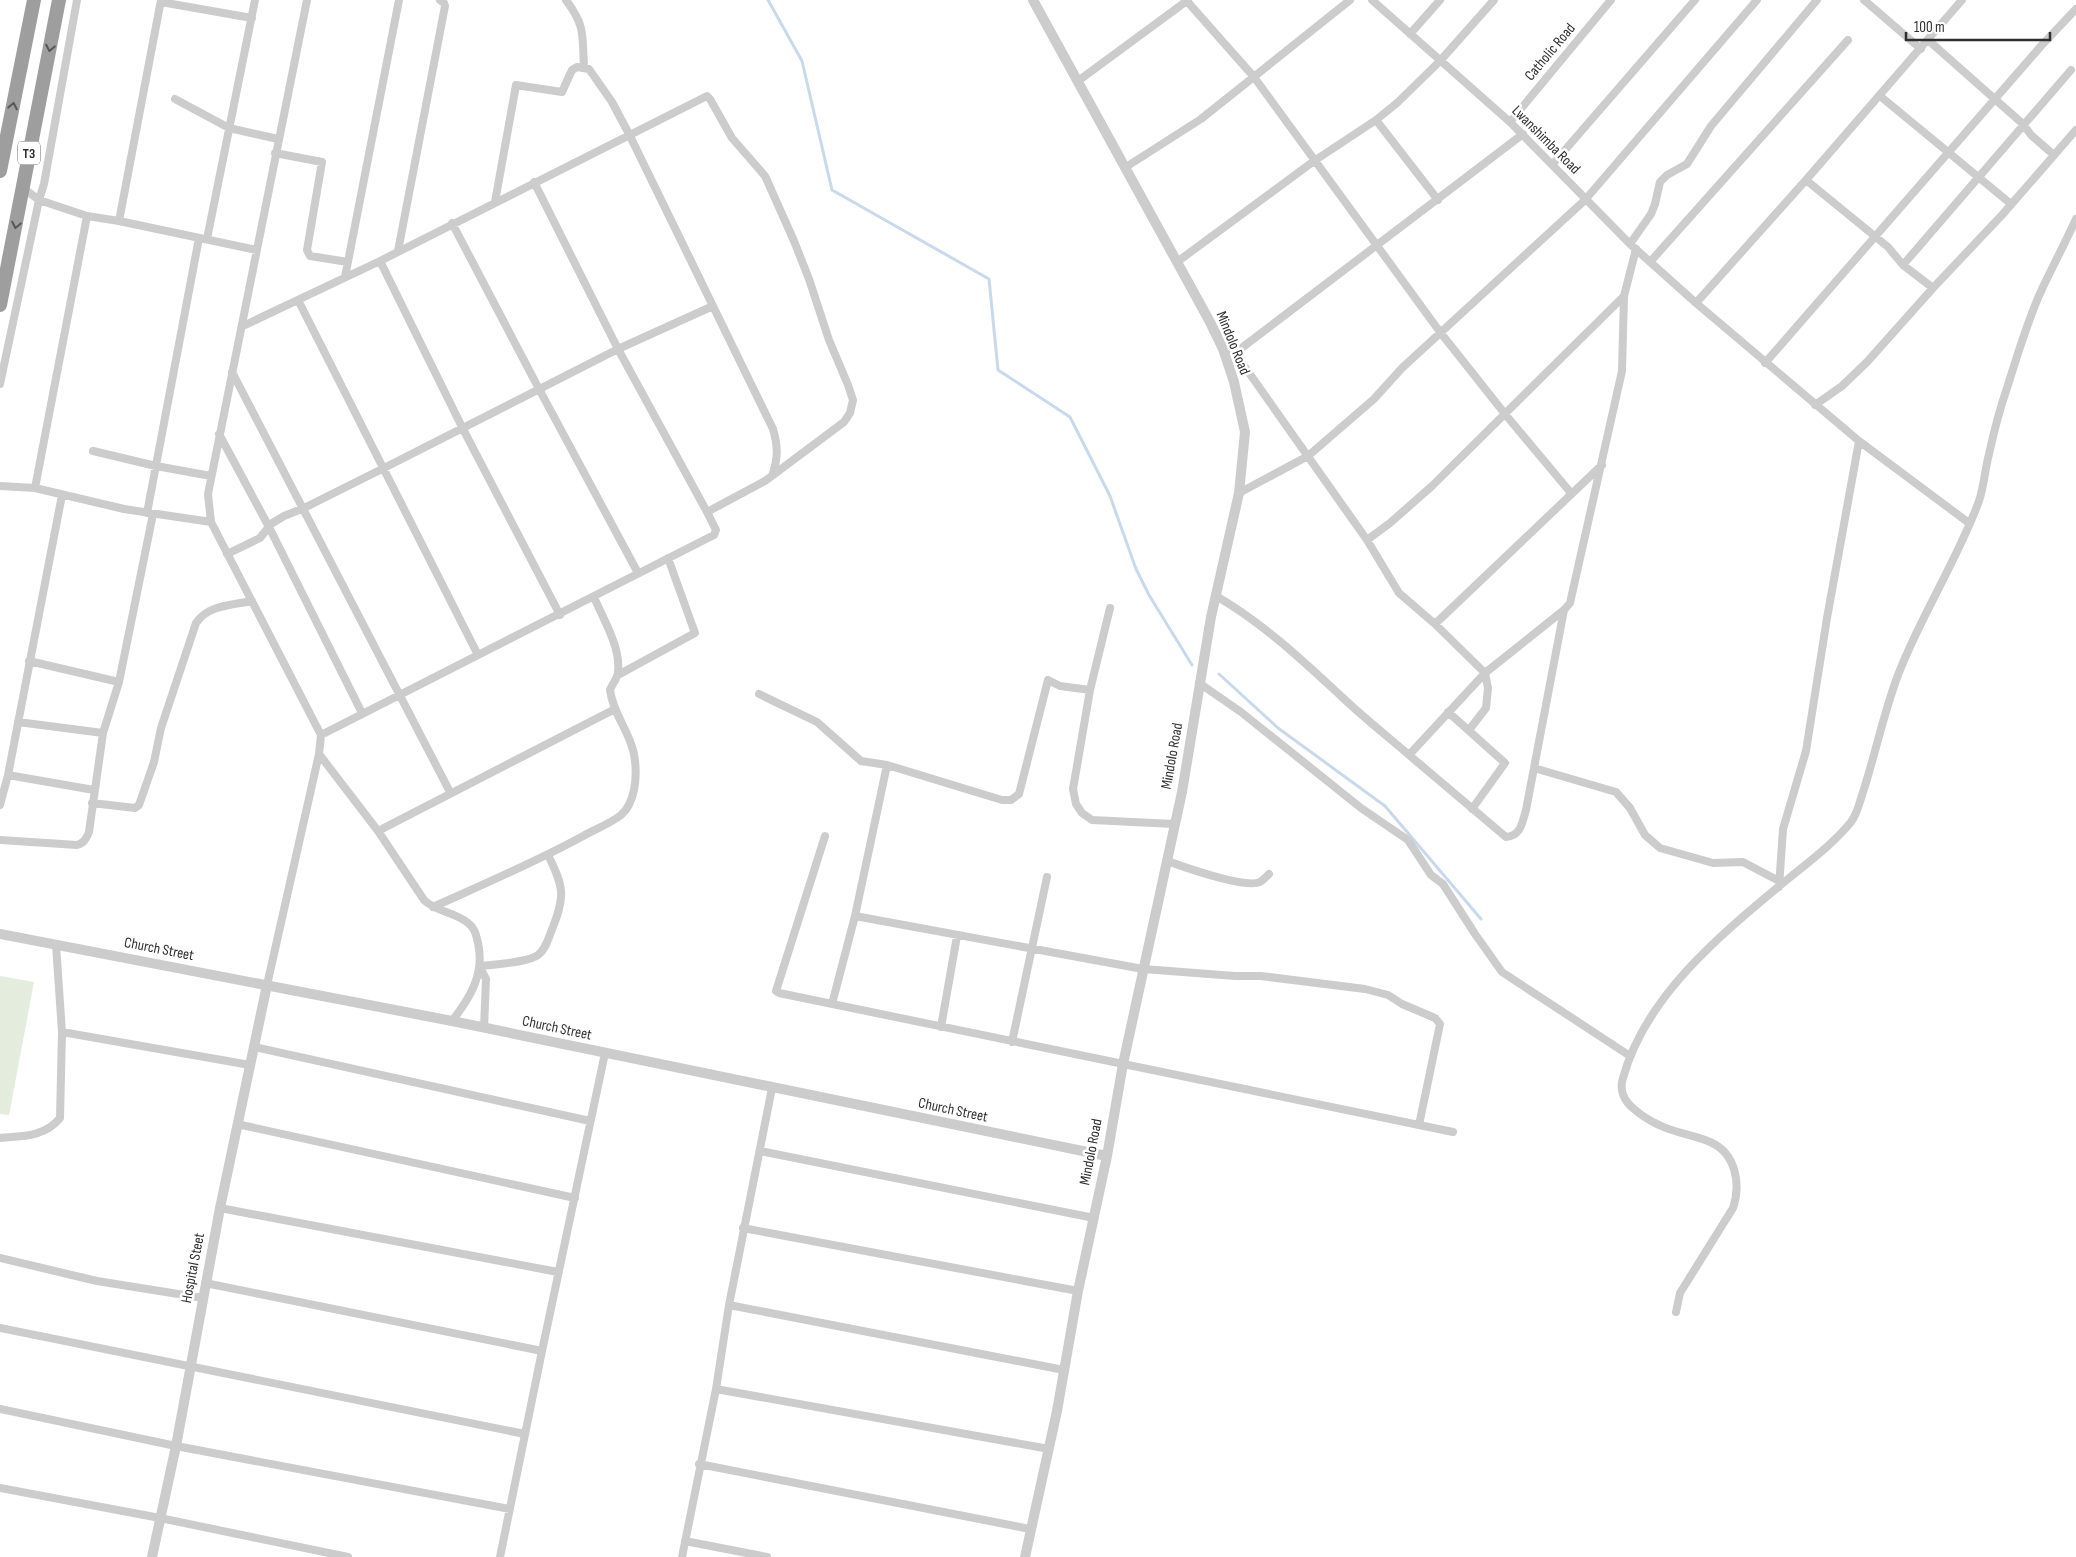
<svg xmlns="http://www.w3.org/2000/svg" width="2076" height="1557" font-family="'Sofia Sans Condensed',sans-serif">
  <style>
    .green { fill: #e3ecdd }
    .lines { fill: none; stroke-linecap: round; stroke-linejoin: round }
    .stream { stroke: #c9d9ec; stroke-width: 3 }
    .minor { stroke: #ccc; stroke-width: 8 }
    .tertiary { stroke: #ccc; stroke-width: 10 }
    .trunk { stroke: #9e9e9e; stroke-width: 14 }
    .oneway { stroke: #565656 }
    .labels { text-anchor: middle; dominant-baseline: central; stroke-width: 5; stroke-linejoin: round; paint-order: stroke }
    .shield { fill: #fff; stroke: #6d6d6d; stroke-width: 1 }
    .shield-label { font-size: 14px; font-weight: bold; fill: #2f2f2f }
    .street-label { font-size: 15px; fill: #2f2f2f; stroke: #fff }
  </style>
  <rect width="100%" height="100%" fill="#fff"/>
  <!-- green -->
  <path class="green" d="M0 976 34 982 9 1115 0 1114Z"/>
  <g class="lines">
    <!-- stream -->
    <path class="stream" d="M768 0 802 61 832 190 989 279 998 370 1070 417 1110 496 1136 569 1149 595 1192 665
      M1219 674 1278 728 1385 806 1481 919"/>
    <!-- minor -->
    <path class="minor" d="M77 0 44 184 39 200 87 216
      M161 0 119 221 257 250
      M566 0C586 27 582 35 584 67
      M1186 0 1254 77 1440 332 1505 414 1571 493
      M1372 0 1510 122 1630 244 1696 303 1859 441 1969 523
      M1864 0 1921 49
      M161 2 252 18
      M1410 34 1440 0
      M1928 40 2023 124 2031 135 2054 155
      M1078 81 1188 0
      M1880 96 2011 204
      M175 99 229 128 278 139
      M1376 120 1438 200
      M1510 122 1611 0
      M275 153 322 162 307 250 310 256 348 262
      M1552 165 1695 0
      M1126 167 1201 119 1350 0
      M1806 180 1888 247 1903 265 1933 288
      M534 182 618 349 707 512
      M495 202 516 85 562 92 572 70 577 67 589 69 612 102 629 134 773 429C778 446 778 457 773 473
      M119 221 87 216 35 488 124 509 211 522
      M452 223 539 389 638 573
      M207 239 255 0
      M1630 244 1651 214 1655 204 1660 182 1667 175 1687 164 1711 126 1817 0
      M398 251 445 6 444 3 440 0
      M380 261 463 429 560 615
      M1177 262 1314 161 1376 120 1397 103 1440 61 1494 0
      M1650 262 1848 40
      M1903 265 2071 70
      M345 277 399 0
      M298 300 478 655
      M1696 303 1806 180 1962 0
      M243 326 380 261 707 96 710 99 732 138 765 176 794 241 809 279 829 340 848 385 853 400 850 413 844 422 765 481 707 512 716 530 714 535 321 735
      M1223 349 1235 353 1367 540 1399 593 1435 624 1485 673 1488 688 1486 708 1469 730
      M1235 353 1523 134
      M1765 363 2041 46 2076 9
      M232 372 450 792
      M0 384 39 200 23 188
      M1815 405 1842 386 1867 362 1933 288 2002 215 2076 130
      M219 434 269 527 362 713
      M93 451 156 466 211 476
      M0 486 35 488
      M1239 493 1308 456 1374 399 1402 368 1585 200 1757 0
      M147 513 199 238
      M1367 540 1390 523 1432 486 1624 296
      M227 554 260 538 271 524 284 516 304 508 384 468 618 349 713 306
      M1216 596C1263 623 1302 660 1342 697 1363 717 1387 736 1409 755L1485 673 1564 610 1570 603 1622 371 1624 296 1636 249
      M1110 608 1090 690 1073 789 1076 804 1082 813 1092 820 1174 824
      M1435 624 1602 465
      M29 661 119 682
      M618 675 695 633 668 558
      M1199 683 1241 712 1361 808 1408 840 1431 875 1443 884 1475 934 1502 972 1630 1056
      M759 694 817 722 861 761 887 765 855 916
      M1448 712 1505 763 1472 809
      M18 722 103 733
      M319 754 378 831 424 900C436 912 455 912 468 923 475 928 476 935 478 943 485 974 470 998 452 1021
      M1409 755 1506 837C1521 836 1522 823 1526 810L1564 610
      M887 765 1002 800H1011L1019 794 1048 680 1060 686 1090 690
      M1534 768 1616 792 1630 808 1645 835 1660 848 1713 863 1743 862 1779 881
      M8 775 94 790
      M92 803 135 808 139 805 154 762 161 728 196 623C208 605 232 605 252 601
      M0 805 8 775 62 495
      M378 831 615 709
      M825 836 776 991 779 993 1453 1132
      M0 840 77 845C84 843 86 839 89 832L103 733 119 682 153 514
      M1167 861C1184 867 1245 889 1260 882 1263 880 1266 877 1269 874
      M1779 887 1783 829 1806 751 1827 618 1859 441
      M433 907C484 884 536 862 585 835 596 829 611 823 621 815 635 803 637 778 635 761 633 736 613 715 610 690 612 684 618 678 618 672 621 647 603 619 594 597
      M56 945 62 1032
      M481 966C495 964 527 963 538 955 545 950 548 940 551 932 565 897 565 889 548 855
      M480 967 486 979 484 1028
      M267 985 319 754 321 735 211 522 208 494 307 0
      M832 1004 855 916 1143 969 1235 976H1261L1365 989 1388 995 1402 1004 1435 1018 1440 1024 1419 1125
      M941 1027 957 936
      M1012 1042 1047 877
      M254 1047 590 1121
      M237 1124 575 1198
      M0 1138C22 1136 45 1137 60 1118L62 1032 250 1065
      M760 1151 1094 1218
      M220 1208 558 1272
      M743 1228 1078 1291
      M0 1258 97 1281 203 1298
      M205 1283 542 1351
      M729 1305 1064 1370
      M1676 1312 1680 1293 1733 1208C1741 1184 1736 1153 1710 1142 1694 1135 1675 1133 1659 1125 1650 1121 1641 1115 1634 1109 1624 1101 1619 1090 1623 1078 1646 994 1724 932 1789 878 1810 861 1833 844 1851 822 1858 813 1860 800 1864 789 1876 751 1884 712 1898 675 1921 615 1957 561 1979 501 1984 486 1985 469 1989 454 1994 431 2000 408 2008 385 2018 353 2028 319 2042 289 2053 266 2065 243 2076 219
      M0 1328 525 1434
      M716 1389 1049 1449
      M0 1409 176 1446 510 1509
      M699 1464 1030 1529
      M0 1488 160 1518 348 1557
      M685 1541 767 1557
      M500 1557 542 1351 605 1053
      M682 1557 716 1389 729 1305 772 1088"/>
    <!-- tertiary -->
    <path class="tertiary" d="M0 934 452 1021 1107 1156
      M152 1557 176 1446 220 1208 267 985
      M1025 1557 1057 1411 1078 1291 1107 1156 1123 1064 1182 792 1211 617 1239 493 1245 432 1234 382 1223 349 1210 322 1033 0"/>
    <!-- trunk -->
    <path class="trunk" d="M0 171 34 0
      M0 305 59 0"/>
  </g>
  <!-- one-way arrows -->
  <defs><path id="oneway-chevron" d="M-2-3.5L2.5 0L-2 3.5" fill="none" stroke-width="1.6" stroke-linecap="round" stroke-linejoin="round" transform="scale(1.25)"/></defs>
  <g class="oneway">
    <use href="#oneway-chevron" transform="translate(50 48) rotate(101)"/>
    <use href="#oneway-chevron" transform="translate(13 106) rotate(-79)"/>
    <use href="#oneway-chevron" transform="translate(16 225) rotate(101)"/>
  </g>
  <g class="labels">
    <!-- shield labels -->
    <rect class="shield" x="18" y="141.5" width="22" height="23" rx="4"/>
    <g class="shield-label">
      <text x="29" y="153">T3</text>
    </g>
    <!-- street labels -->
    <g class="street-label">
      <text transform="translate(1550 52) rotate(-50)">Catholic Road</text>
      <text transform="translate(1546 140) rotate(45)">Lwanshimba Road</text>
      <text transform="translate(1233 343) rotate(68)">Mindolo Road</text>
      <text transform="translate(1172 756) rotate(-80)">Mindolo Road</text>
      <text transform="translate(159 949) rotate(11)">Church Street</text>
      <text transform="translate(557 1028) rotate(12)">Church Street</text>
      <text transform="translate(953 1110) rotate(12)">Church Street</text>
      <text transform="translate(1091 1152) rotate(-79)">Mindolo Road</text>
      <text transform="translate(193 1268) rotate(-79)">Hospital Steet</text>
    </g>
  </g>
  <!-- scale -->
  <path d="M1906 32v8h144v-8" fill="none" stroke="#2f2f2f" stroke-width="2.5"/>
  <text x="1914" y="32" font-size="15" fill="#2f2f2f" stroke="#ffffff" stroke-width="4" paint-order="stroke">100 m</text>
</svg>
